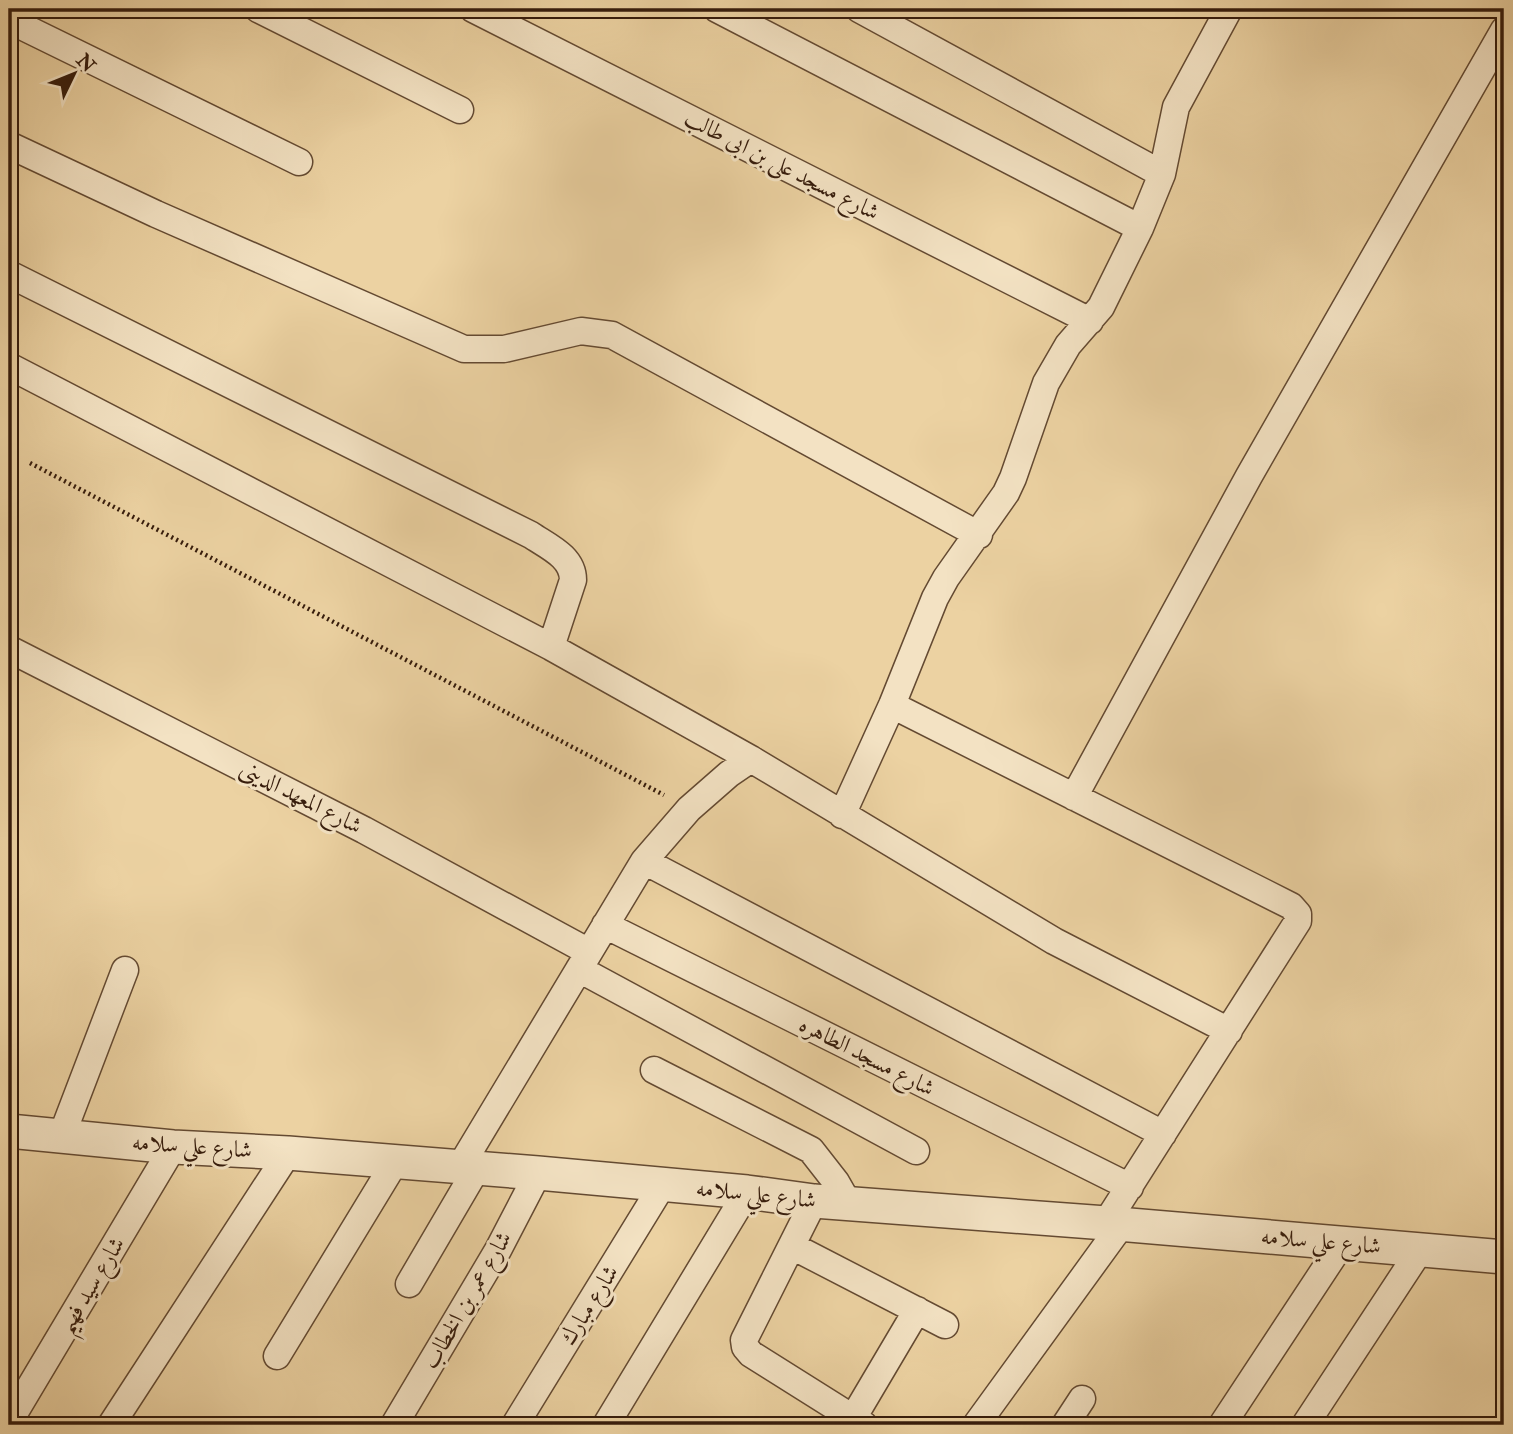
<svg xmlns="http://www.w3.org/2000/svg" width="1513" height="1434" font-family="'IM FELL Double Pica',Amiri,serif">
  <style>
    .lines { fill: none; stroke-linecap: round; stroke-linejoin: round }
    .minor-casing { stroke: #644a32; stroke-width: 29 }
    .tertiary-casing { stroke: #644a32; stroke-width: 36 }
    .path { stroke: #361c0c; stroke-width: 4.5; stroke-dasharray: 2 3.5; stroke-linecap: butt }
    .minor { stroke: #f3e2c3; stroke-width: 26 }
    .tertiary { stroke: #f3e2c3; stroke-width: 33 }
    .labels { text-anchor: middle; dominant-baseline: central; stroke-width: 6; stroke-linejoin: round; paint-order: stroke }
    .street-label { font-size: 23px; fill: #361c0c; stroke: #f3e2c3 }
  </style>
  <rect width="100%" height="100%" fill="#ecd2a2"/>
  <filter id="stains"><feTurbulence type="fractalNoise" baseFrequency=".00286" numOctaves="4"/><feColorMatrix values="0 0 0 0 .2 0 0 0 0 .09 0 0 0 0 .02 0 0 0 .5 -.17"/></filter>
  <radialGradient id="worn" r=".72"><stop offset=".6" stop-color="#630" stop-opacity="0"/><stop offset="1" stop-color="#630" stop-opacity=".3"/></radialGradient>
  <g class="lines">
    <!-- minor casing -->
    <g class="minor-casing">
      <path id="minor" d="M258 9 460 110
        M473 9 1090 321
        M717 9 1140 228
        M859 9 1162 174
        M9 20 299 162
        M9 145 156 214 464 349H504L581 331 612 335 979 535
        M9 274 531 535C549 547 573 557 573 580L551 647
        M9 366 551 647 751 759 1054 941 1229 1031
        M9 649 364 830 589 952
        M892 705 1291 906 1298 914V921L1106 1223
        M1074 797 1249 476 1504 30
        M842 815 892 705 935 598 946 578 1006 493 1013 478 1046 383 1068 345 1101 307 1140 228 1162 174 1176 107 1229 9
        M644 861 1163 1134
        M605 925 1130 1187
        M579 969 916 1151
        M654 1070 811 1150 836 1182 848 1203
        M62 1135 125 970
        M460 1167 644 861 689 809 729 774 751 759
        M814 1201 744 1340 745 1347 751 1354 864 1425
        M792 1246 945 1325
        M409 1284 477 1168
        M277 1356 395 1162
        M9 1422 173 1147
        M111 1425 288 1153
        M394 1425 498 1250 538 1173
        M515 1425 663 1184
        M606 1425 747 1192
        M849 1425 917 1310
        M976 1425 1122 1224
        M1065 1425 1082 1399
        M1222 1425 1342 1243
        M1305 1425 1420 1250"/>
    </g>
    <!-- tertiary casing -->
    <g class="tertiary-casing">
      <path id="tertiary" d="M9 1131 173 1147 288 1153 538 1173 747 1192 814 1201 1106 1223 1504 1257"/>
    </g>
    <!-- path -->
    <path class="path" d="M30 463 664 795"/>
    <!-- minor -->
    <use href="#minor" class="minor"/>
    <!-- tertiary -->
    <use href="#tertiary" class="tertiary"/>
  </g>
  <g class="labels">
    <!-- street labels -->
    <g class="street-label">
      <text transform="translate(782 165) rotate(27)">شارع مسجد على بن ابى طالب</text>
      <text transform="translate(301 797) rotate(27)">شارع المعهد الدينى</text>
      <text transform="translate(867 1056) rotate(27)">شارع مسجد الطاهره</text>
      <text transform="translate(192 1146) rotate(4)">شارع علي سلامه</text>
      <text transform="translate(756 1194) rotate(6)">شارع علي سلامه</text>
      <text transform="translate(1321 1241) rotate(5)">شارع علي سلامه</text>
      <text transform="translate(91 1285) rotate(-59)">شارع سيد فهيم</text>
      <text transform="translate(467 1300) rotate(-60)">شارع عمر بن الخطاب</text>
      <text transform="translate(589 1305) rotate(-58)">شارع مبارك</text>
    </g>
  </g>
  <!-- margin -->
  <rect width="1513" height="1434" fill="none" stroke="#ecd2a2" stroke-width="35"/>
  <rect x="10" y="10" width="1492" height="1413" fill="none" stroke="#361c0c" stroke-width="3.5"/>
  <rect x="18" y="18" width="1478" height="1399" fill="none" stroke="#361c0c" stroke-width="2"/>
  <!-- north arrow -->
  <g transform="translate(74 74) rotate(47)" stroke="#f3e2c3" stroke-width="5" paint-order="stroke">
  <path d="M0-5L12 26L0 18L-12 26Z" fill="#361c0c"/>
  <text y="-10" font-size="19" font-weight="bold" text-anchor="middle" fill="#361c0c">N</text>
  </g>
  <rect width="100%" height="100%" filter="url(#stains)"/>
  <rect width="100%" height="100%" fill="url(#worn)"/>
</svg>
